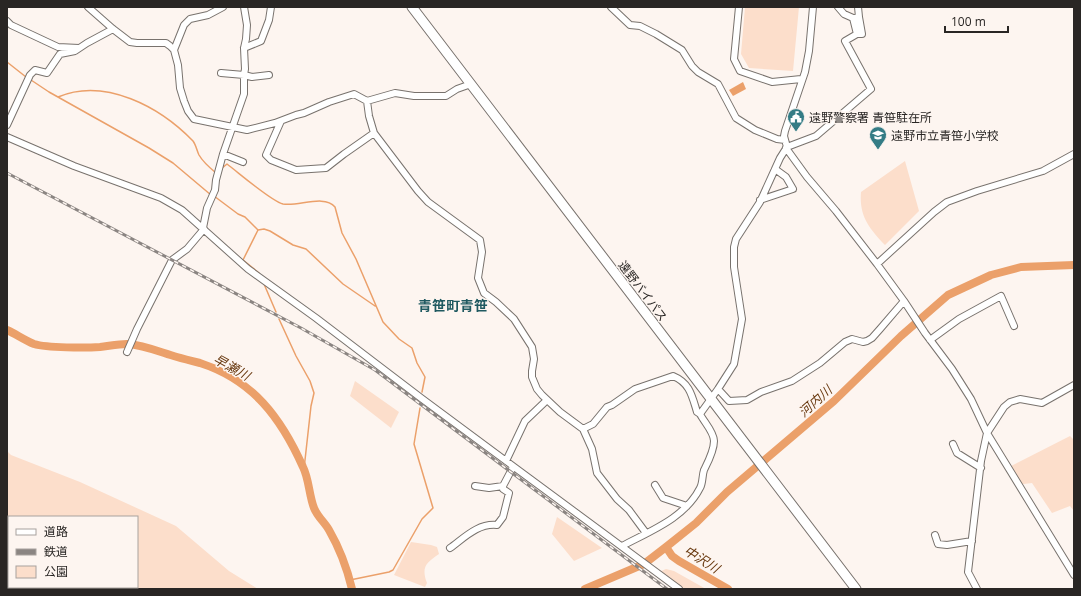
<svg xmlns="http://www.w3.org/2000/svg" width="1081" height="596" font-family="'Open Sans','Noto Sans JP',sans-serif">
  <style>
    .green { fill: #fcdecb; fill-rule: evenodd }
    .water { fill: #eba06a }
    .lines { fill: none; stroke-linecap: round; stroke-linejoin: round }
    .stream { stroke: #eba06a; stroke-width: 1.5 }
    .river { stroke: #eba06a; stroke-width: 8 }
    .minor-casing { stroke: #78726d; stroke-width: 8 }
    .highway-casing { stroke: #78726d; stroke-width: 11 }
    .minor { stroke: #fff; stroke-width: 6 }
    .highway { stroke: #fff; stroke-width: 9 }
    .rail-casing { stroke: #8b8582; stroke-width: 3 }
    .rail { stroke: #fdf5f0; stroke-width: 1.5; stroke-dasharray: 4.5; stroke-linecap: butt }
    .labels { text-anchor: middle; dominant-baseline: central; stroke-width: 3; stroke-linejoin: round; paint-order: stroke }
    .poi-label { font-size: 12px; fill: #292624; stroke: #fdf5f0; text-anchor: start }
    .street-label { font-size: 12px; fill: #292624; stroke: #fdf5f0 }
    .water-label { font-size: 13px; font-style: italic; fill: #67370d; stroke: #fdf5f0 }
    .quarter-label { font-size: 14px; font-weight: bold; fill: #1f5960; stroke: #fdf5f0 }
  </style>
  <rect width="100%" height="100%" fill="#fdf5f0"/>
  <!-- green -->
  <path class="green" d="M745 7H799L793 71 749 68 741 54Z
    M905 161 919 211 885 245C869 228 859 216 861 192Z
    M355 381 399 412 391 428 350 396Z
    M1070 436 1074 440V511L1070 506 1052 513 1032 483 1016 485 1007 468Z
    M7 451 11 455 80 482 176 526 229 571 258 589H7ZM9 517H137V587H9Z
    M557 517 602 548 574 561 552 534Z
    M411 542 431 545 437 547 439 554C426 563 421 567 427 583L425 587 394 575Z
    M666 569 674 571 706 589H683L659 572Z"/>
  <!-- water -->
  <path class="water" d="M743 82 746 89 733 96 729 90Z"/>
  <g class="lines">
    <!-- stream -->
    <path class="stream" d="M7 62 26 77
      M31 80 49 92 149 148 173 163 211 195
      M58 97C105 77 160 107 193 141 196 145 197 151 199 155 203 162 210 168 216 173
      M221 169 227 164C239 173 271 201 283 204 298 207 324 194 335 207L342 233 356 259 383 322 399 339 412 348 417 363 425 377 422 392
      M214 196 238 214 245 217 258 230 264 229 270 231 293 245 306 249 343 284 375 306
      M258 230 243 260 259 273
      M264 284 276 312
      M279 319 296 356 310 381 314 393 311 406 304 469
      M350 580 389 572 393 570 422 519 433 508 414 444 420 408"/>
    <!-- river -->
    <path class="river" d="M7 330C16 334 24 340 34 344 47 348 86 348 100 347 109 346 118 344 127 344 144 345 160 352 177 357 184 359 192 361 200 363 253 380 281 418 303 467 309 479 309 495 314 508 317 516 325 523 329 530 340 549 347 568 352 589
      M666 547 672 556 679 561 728 589
      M585 589 644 564 666 547 696 523 727 492 834 401 901 336 948 295 991 275 1021 267 1074 265"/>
    <!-- minor casing -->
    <g class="minor-casing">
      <path id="minor" d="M88 7 113 29 130 42 137 43H166L170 46 174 50 178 65 180 88 184 101 188 111 194 119 247 130 275 123 296 115 304 113 329 102 354 94 367 101 395 93 414 96H446L457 89 471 84
        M611 7 630 25 640 26 656 34 682 50 692 66 698 72 718 84 736 118 755 130 777 139 785 140
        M739 7 734 59 740 71 772 82 801 79
        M855 18 859 17 858 7
        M7 21 11 25 58 47 79 48
        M857 34H862L859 17
        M244 48 261 41 269 20 271 7
        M174 50 184 25 190 19 208 15 223 7
        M221 73 244 75 252 77 269 75
        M367 101 369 116 374 133 418 191 428 202 480 240 482 252 478 278 484 293 496 302 514 319 532 347 534 359 532 371V377L537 389 542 395 560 412 583 429 592 449 597 473 617 499 629 510 646 533
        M281 121 266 155 271 160 296 170 326 168 344 154 374 133
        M7 125 30 75 35 70 47 73 60 54 75 51 87 43 113 29
        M7 137 74 166 161 198 182 210 248 269 316 318 421 398 679 589
        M787 147 816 136 871 89 845 41 857 34 853 18 844 14 838 7
        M786 148 807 177 836 211 877 264 904 301 925 333 952 369 971 399 987 433 1074 575
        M223 154 243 162
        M760 200 793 189 786 177 775 169
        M203 228 207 208 215 190 216 180 223 154 244 94V75L245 69 244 48 246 39 247 25 244 7
        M877 264 934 212 947 202 977 191 1043 171 1074 154
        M930 340 959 319 1001 296 1014 326
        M127 352 137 329 172 260 187 249 204 229
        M718 389 729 401 747 400 761 392 792 381 820 363 845 342 852 339 863 342 867 341 872 338 880 329 904 301
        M700 414 718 389 734 364 742 319 734 267V247L736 239 760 202 780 158 787 147 784 136 785 131 805 72 809 51 813 7
        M583 429 593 424 607 407 612 405 635 389 673 376C690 383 692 396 697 412L700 414C704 422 714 432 714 441 714 451 708 462 704 470 702 476 703 483 700 488 685 518 650 531 622 546
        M953 444 957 453 981 468
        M506 461 525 421 547 400
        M655 485 663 498 687 506
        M475 486 489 488 503 486
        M935 535 938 544 947 545 972 541
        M450 548C464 538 478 523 497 525L503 517 509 493 503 489V486L513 467
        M977 589 968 572 981 461 987 433 1004 407 1010 402 1020 399 1042 403 1074 385"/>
    </g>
    <!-- highway casing -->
    <g class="highway-casing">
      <path id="highway" d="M412 7 856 589"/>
    </g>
    <!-- minor -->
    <use href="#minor" class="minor"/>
    <!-- highway -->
    <use href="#highway" class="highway"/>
    <!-- rail casing -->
    <g class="rail-casing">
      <path id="rail" d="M7 173 301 328 375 370 667 589"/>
    </g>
    <!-- rail -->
    <use href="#rail" class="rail"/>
  </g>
  <!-- icons -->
  <defs>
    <g id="civic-pin" transform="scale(0.9)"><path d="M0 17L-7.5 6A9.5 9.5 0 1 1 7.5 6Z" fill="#347c85" stroke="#fdf5f0"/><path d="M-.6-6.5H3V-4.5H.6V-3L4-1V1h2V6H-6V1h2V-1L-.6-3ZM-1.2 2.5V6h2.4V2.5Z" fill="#fff"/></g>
    <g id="school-pin" transform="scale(0.9)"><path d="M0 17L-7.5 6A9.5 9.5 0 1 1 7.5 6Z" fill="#347c85" stroke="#fdf5f0"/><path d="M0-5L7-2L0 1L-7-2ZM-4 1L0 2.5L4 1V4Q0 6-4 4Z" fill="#fff"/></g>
  </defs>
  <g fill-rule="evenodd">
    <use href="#civic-pin" x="796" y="117"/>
    <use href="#school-pin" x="878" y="135"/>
  </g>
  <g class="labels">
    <!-- poi labels -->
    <g class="poi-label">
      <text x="809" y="117">遠野警察署 青笹駐在所</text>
      <text x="891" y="135">遠野市立青笹小学校</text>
    </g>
    <!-- street labels -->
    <g class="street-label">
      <text transform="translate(643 291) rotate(53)">遠野バイパス</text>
    </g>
    <!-- water labels -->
    <g class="water-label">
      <text transform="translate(232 367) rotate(29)">早瀬川</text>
      <text transform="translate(815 401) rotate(-42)">河内川</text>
      <text transform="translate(702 559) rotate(32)">中沢川</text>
    </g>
    <!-- quarter labels -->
    <g class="quarter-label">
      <text x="453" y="305">青笹町青笹</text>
    </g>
  </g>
  <!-- border -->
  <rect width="1081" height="596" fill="none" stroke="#292624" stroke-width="16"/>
  <!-- legend -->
  <rect x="8" y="516" width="130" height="72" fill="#fdf5f0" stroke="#a8a29e"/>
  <rect x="16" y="529" width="20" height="6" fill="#ffffff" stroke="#a8a29e"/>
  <text x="44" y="536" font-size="12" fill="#292624">道路</text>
  <rect x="16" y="549" width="20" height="6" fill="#8b8582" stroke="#a8a29e"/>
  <text x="44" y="556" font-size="12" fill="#292624">鉄道</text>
  <rect x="16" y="566" width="20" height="12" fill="#fcdecb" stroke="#a8a29e"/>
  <text x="44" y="576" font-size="12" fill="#292624">公園</text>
  <!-- scale -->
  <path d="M945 26v6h63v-6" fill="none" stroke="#292624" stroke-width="2"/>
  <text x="951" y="26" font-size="12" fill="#292624" stroke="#fdf5f0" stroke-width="3" paint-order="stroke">100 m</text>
</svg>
